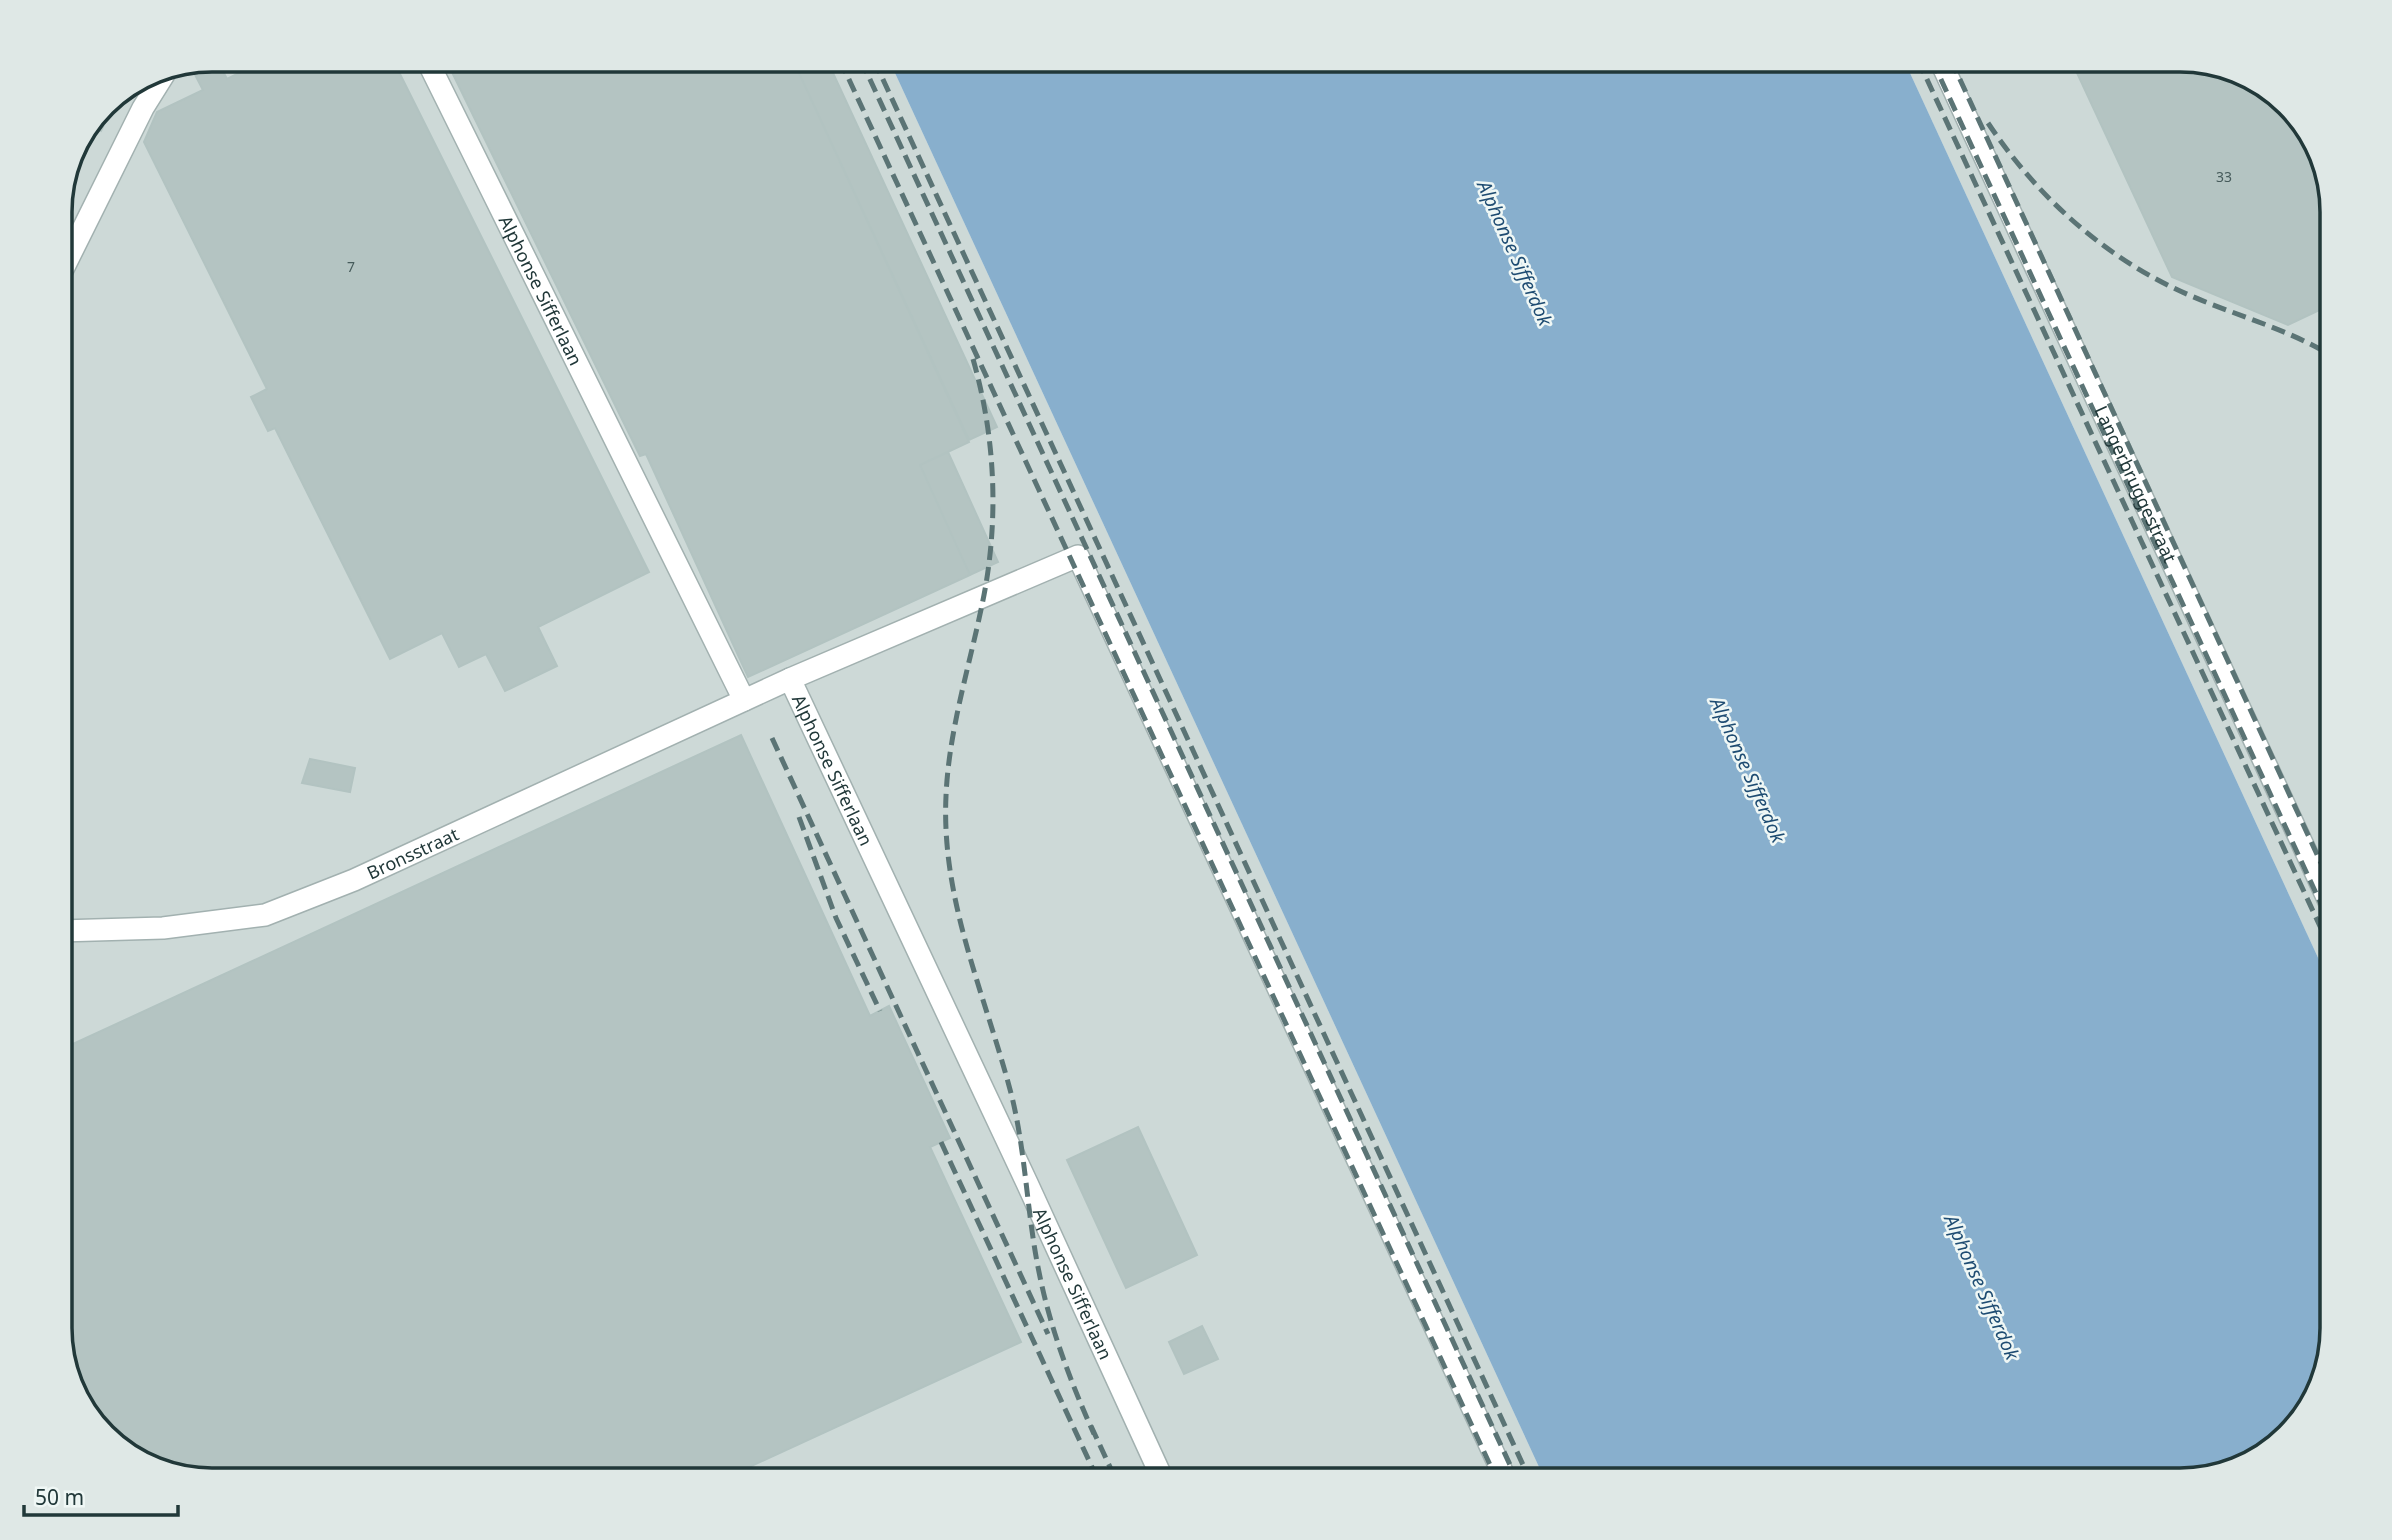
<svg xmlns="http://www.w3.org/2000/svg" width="2392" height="1540" font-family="'Noto Sans',sans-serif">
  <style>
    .built { fill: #cdd9d7 }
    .water { fill: #88afcd }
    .building { fill: #b4c4c2; stroke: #b2c3c1; stroke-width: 2 }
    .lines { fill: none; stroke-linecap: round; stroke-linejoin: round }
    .minor-casing { stroke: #a2b1b0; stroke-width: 24 }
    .minor { stroke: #fff; stroke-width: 21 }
    .rail { stroke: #5b7475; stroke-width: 5; stroke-dasharray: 14 7; stroke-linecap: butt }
    .labels { text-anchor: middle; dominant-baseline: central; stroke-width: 5; stroke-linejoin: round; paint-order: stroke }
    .number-label { font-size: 14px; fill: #465b5b }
    .street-label { font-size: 18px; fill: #213839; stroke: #eff7f5 }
    .water-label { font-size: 19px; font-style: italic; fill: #1e4c72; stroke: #eff7f5 }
    .rim { fill: none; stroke: #213839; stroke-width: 3.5 }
  </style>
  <rect width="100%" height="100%" fill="#dfeae8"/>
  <!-- built -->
  <path class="built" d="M211 60H889L1545 1480H211L127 1455 80 1404 60 1338V202L71 153 104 104 154 71Z
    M1904 60H2181L2265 85 2312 136 2332 211V988Z"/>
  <!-- water -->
  <path class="water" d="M889 60H1904L2332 988V1329L2307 1413 2256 1460 2181 1480H1545Z"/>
  <!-- building -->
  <path class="building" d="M209 60H217L227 79 265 60H393L649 572 538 627 557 666 505 691 486 654 459 667 442 633 390 659 275 428 268 431 251 397 267 389 144 142 157 112 203 90 192 69Z
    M446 60H793L969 442 920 465 970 575 748 677 646 454 640 456Z
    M793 60H827L997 427 969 440Z
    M2071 60H2181L2265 85 2314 140 2332 211V304L2288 325 2172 277Z
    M118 95 101 131 90 126 104 104Z
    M62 194 70 198 60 219V202Z
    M948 452 998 562 970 575 920 465Z
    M741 735 870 1016 889 1006 950 1138 930 1147 1021 1342 721 1480H211L127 1455 80 1404 60 1338V1050Z
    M310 759 355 768 350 792 302 783Z
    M1138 1127 1197 1255 1126 1288 1067 1160Z
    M1202 1326 1218 1359 1184 1374 1169 1342Z"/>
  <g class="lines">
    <!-- minor casing -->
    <g class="minor-casing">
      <g id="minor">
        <path id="s1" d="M427 60 744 700"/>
        <path id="s2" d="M1940 60 2332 908"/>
        <path d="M60 275 143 108 168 68"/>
        <path d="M790 679 1078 556 1506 1480"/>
        <path id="s3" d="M60 931 163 928 265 915 354 880 790 679 1027 1183 1163 1480"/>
      </g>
    </g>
    <!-- minor -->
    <use href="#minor" class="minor"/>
    <!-- rail -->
    <path class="rail" d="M840 60 1497 1480
      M861 60 1517 1480
      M874 60 1530 1480
      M1918 60 2332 952
      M1932 60 2332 928
      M1951 60 2332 887
      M1988 123C2038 198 2106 259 2189 295 2237 316 2288 329 2332 356
      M973 359C995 436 999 516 984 595 971 662 949 727 946 796 941 902 986 996 1012 1097 1026 1155 1027 1214 1039 1272 1050 1328 1071 1383 1094 1434
      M772 738 1048 1334
      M799 817 836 918 880 1011
      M941 1142 1098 1480
      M1091 1426 1116 1480"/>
  </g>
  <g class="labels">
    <!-- number labels -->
    <g class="number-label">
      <text x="2224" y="176">33</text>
      <text x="351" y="266">7</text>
    </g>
    <!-- street labels -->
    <g class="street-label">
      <text stroke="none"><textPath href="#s1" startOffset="257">Alphonse Sifferlaan</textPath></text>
      <text stroke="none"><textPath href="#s2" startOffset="467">Langerbruggestraat</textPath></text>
      <text stroke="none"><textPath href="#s3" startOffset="882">Alphonse Sifferlaan</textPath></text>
      <text stroke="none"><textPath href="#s3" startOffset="366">Bronsstraat</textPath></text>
      <text stroke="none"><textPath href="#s3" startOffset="1449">Alphonse Sifferlaan</textPath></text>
    </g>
    <!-- water labels -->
    <g class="water-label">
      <text transform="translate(1515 253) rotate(66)">Alphonse Sifferdok</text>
      <text transform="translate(1748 770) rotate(66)">Alphonse Sifferdok</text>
      <text transform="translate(1982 1287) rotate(66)">Alphonse Sifferdok</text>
    </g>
  </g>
  <!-- crop -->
  <path d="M0 0H2392V1540H0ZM212 72H2180A140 140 0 0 1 2320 212V1328A140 140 0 0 1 2180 1468H212A140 140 0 0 1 72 1328V212A140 140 0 0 1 212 72Z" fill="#dfe8e6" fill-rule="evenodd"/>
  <path class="rim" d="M212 72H2180A140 140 0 0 1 2320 212V1328A140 140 0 0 1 2180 1468H212A140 140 0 0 1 72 1328V212A140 140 0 0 1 212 72Z"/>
  <!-- scale -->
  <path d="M24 1505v10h154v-10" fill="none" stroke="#213839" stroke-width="3.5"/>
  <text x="35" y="1505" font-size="21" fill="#213839" stroke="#eff7f5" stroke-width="5" paint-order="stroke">50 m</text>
</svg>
